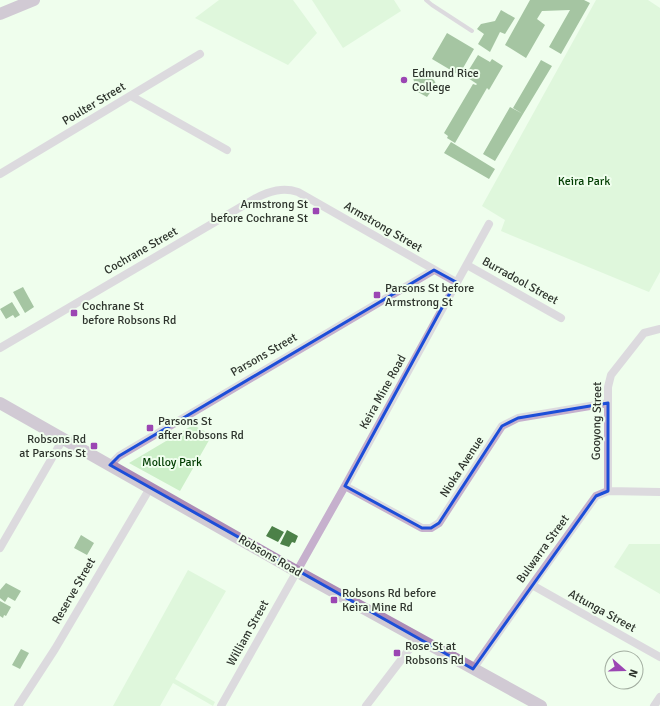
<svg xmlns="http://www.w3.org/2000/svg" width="660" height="706" font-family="Signika,sans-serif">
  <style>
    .green { fill: #ccefc8 }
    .building { fill: #4c8148 }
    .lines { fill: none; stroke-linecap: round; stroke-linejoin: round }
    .lane { stroke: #c6b0cd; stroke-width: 4 }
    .street { stroke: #c6b0cd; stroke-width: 8 }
    .secondary { stroke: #ad8cb6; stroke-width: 12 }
    .marked { fill: none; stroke: #1d4ed8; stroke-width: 3; stroke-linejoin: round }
    .poi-dot { fill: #9b46b3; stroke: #effeed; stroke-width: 1.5 }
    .labels { text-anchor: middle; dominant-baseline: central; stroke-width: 4; stroke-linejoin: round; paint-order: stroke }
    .poi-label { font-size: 12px; fill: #2e342d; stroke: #effeed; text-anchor: start }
    .street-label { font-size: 12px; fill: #2e342d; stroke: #effeed }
    .park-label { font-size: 12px; fill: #003c00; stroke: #effeed }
  </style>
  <rect width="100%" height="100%" fill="#effeed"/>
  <!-- green -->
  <path class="green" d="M219 0H293L317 33 288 65 195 18Z
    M312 0H394L401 11 343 48Z
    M596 0H648L660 8V272L649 292 501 231 505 220 482 206Z
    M193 425 212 435 180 491 129 463Z
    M629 544H660V594L614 567Z
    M188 570 226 591 175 679 215 702 213 706 173 683 160 706H113Z"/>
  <!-- building -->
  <path class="building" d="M530 0H584L590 3 561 54 549 47 570 10 542 11 537 19 545 25 526 58 505 45Z
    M501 10 515 18 505 34 500 32 490 52 478 44 484 34 477 29 481 24 495 21Z
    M447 33 474 49 459 75 432 59Z
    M478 55 490 62 492 59 503 66 489 90 487 88 455 143 447 138 448 136 444 133 473 84 476 85 477 84 465 76Z
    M541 60 552 66 523 114 513 108Z
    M418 70 434 80 436 84 427 97 416 91 413 77Z
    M510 107 523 114 495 161 483 154Z
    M451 142 495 169 489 179 444 153Z
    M23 287 34 307 25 313 13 292Z
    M12 302 20 315 15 318 13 315 6 319 0 309Z
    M272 526 284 532 278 542 266 536Z
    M287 530 298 536 295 543 292 542 289 547 280 544Z
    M81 535 94 543 87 555 74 548Z
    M6 583 21 591 15 601 8 597 5 602 0 598V590Z
    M0 601 11 607 6 616 4 615 3 618 0 616Z
    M21 649 29 653 20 669 12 665Z"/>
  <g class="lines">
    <!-- lane -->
    <path class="lane" d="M426 0 432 5 472 31"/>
    <!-- street -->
    <path class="street" d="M131 96 227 150
      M0 174 200 54
      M467 265 561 318
      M0 348 256 198C270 191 283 187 298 192L456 282
      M110 465 119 456 434 270
      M345 486 422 528H431L439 523 502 426 518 418 608 403
      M608 491V387L611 375 644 333 660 329
      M0 548 63 439
      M532 585 660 657
      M473 669 532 585 596 496 608 491 660 492
      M18 706 55 649 150 488
      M221 706 345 486 489 224
      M366 706 417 639
      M654 706 660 697"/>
    <!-- secondary -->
    <path class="secondary" d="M0 14 34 0
      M0 403 296 571 541 706"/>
  </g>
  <!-- marked area -->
  <path d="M0 0H660V706H0ZM434 270 456 282 345 486 422 528H431L439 523 502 426 518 418 608 403V491L596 496 473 669 110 465 119 456Z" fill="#effeed" fill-opacity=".55" fill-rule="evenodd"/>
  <path class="marked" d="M434 270 456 282 345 486 422 528H431L439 523 502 426 518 418 608 403V491L596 496 473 669 110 465 119 456Z"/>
  <!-- markers -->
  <g class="poi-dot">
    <circle cx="404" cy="80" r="4"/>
    <rect x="312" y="207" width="8" height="8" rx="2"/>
    <rect x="373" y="291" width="8" height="8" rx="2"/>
    <rect x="70" y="309" width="8" height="8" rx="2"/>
    <rect x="146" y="424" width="8" height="8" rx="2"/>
    <rect x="90" y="442" width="8" height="8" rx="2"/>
    <rect x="330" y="596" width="8" height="8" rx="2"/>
    <rect x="393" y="649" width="8" height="8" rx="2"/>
  </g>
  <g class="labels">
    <!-- poi labels -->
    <g class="poi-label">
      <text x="412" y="73">Edmund Rice<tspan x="412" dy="14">College</tspan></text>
      <text x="308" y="204" text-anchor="end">Armstrong St<tspan x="308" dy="14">before Cochrane St</tspan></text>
      <text x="385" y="288">Parsons St before<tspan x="385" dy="14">Armstrong St</tspan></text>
      <text x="82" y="306">Cochrane St<tspan x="82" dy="14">before Robsons Rd</tspan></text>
      <text x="158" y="421">Parsons St<tspan x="158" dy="14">after Robsons Rd</tspan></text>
      <text x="86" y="439" text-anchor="end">Robsons Rd<tspan x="86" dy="14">at Parsons St</tspan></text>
      <text x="342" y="593">Robsons Rd before<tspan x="342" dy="14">Keira Mine Rd</tspan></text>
      <text x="405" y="646">Rose St at<tspan x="405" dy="14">Robsons Rd</tspan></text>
    </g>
    <!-- street labels -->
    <g class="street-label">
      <text transform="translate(94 104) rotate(-31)">Poulter Street</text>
      <text transform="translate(383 227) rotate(30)">Armstrong Street</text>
      <text transform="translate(141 251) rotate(-30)">Cochrane Street</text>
      <text transform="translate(520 281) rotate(29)">Burradool Street</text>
      <text transform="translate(264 355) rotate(-30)">Parsons Street</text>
      <text transform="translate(383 392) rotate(-61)">Keira Mine Road</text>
      <text transform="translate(597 421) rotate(-89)">Gooyong Street</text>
      <text transform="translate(462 467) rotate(-57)">Nioka Avenue</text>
      <text transform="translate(543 549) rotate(-54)">Bulwarra Street</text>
      <text transform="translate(270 556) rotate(30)">Robsons Road</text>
      <text transform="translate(74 591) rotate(-60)">Reserve Street</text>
      <text transform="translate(602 611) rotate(29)">Attunga Street</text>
      <text transform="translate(248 633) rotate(-61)">William Street</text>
    </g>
    <!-- park labels -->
    <g class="park-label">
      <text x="584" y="181">Keira Park</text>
      <text x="172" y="462">Molloy Park</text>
    </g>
  </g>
  <!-- north arrow -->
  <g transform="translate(624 670) rotate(110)"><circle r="19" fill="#effeed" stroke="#a2ada0"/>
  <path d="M0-3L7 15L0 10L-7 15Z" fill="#9b46b3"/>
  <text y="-6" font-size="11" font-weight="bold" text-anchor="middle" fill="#2e342d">N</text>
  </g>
</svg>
